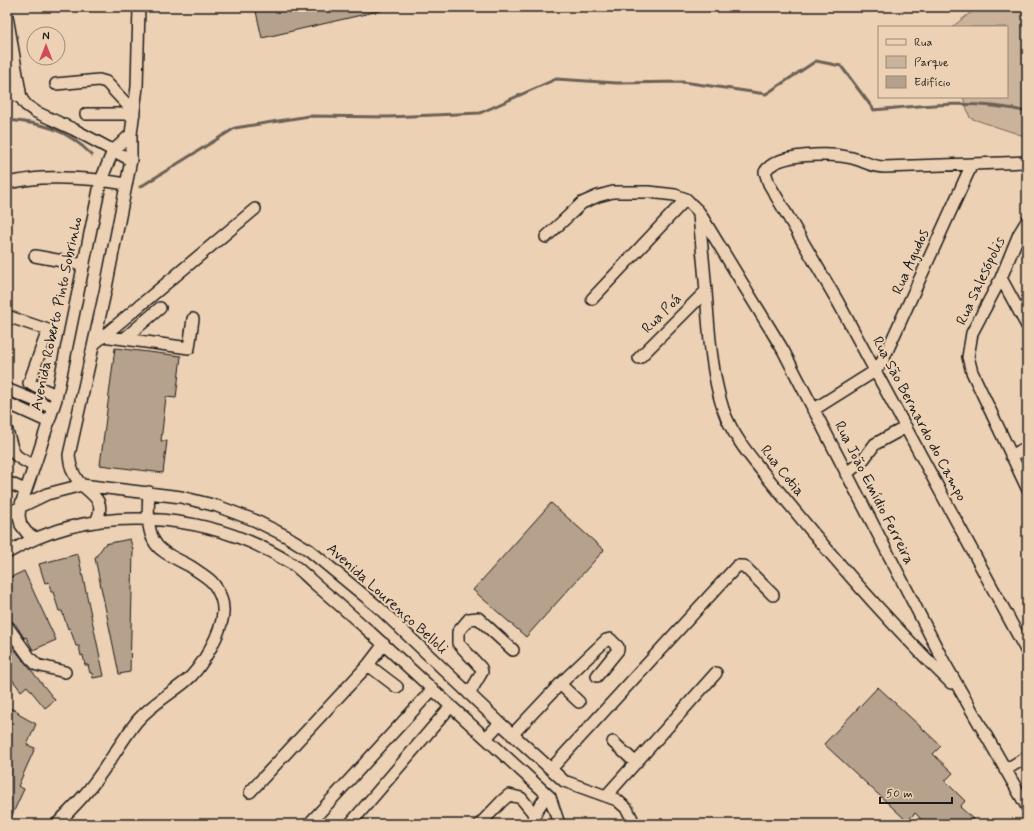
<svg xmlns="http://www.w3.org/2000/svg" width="1034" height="831" font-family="Mynerve,sans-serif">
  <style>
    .green { fill: #cbb39b; stroke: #74685c }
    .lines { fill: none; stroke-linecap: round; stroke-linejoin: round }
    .stream { stroke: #6b6156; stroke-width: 3 }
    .building { fill: #b6a18d; stroke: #1c1c1c }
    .minor-casing { stroke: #1c1c1c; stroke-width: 14 }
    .minor { stroke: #edd1b4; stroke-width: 11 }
    .labels { text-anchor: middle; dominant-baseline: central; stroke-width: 4; stroke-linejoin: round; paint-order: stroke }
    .street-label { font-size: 15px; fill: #1c1c1c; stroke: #edd1b4 }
  </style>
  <rect width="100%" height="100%" fill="#edd1b4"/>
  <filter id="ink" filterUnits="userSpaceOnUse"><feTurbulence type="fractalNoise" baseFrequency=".025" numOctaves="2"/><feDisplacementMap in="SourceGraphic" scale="8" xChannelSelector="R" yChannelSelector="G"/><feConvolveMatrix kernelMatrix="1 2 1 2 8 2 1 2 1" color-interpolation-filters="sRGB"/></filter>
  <g filter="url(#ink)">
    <!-- green -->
    <path class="green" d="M978 7H1027V137L970 118 963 97H1007V27H952Z"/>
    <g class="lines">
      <!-- stream -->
      <path class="stream" d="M7 120C43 123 66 129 92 155
        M140 187 235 128 309 116 388 117 480 113 556 79 617 83 683 82 766 94 816 61 841 66 874 110C924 105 978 99 1027 112"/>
    </g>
    <!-- building -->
    <path class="building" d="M255 7H383V10L262 38Z
      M115 348 181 356 176 398 166 397 161 441H167L163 473 100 465Z
      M551 503 604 550 526 637 473 590Z
      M130 539 133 550 130 672 119 674 95 558 105 544Z
      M78 554 104 676 93 678 92 673H90L88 665H85L83 655 81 656 79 646H76L70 628 68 629 62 611H59L53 592H51L49 582 45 583 39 564Z
      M24 571 56 640 33 650 26 637 24 638 16 625 7 616V579Z
      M7 640 55 700 45 708 27 686 21 691 7 673Z
      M878 687 941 746 933 754 953 773 945 781 965 801 960 807 973 819 968 824H926L915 813 907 821 824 744Z
      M7 707 19 712 18 714 36 724 27 745 35 748 18 786 24 789 8 824Z"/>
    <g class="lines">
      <!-- minor casing -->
      <g class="minor-casing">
        <path id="minor" d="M7 16 21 98
          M56 84 99 80 106 82 134 112
          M7 89 21 98 26 105 36 112 73 129 131 160
          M86 114H134
          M1027 162 884 167C872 167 864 161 852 158 832 153 776 152 765 172L769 184 838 302 1027 652
          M7 183C18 181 30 179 41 178 70 177 98 179 126 184
          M699 214C701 240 704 266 706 292 709 331 711 371 723 409 734 441 760 468 781 494 833 558 892 626 951 683
          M1027 221 1019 234 1001 278 972 333 968 357 972 372 1027 488
          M546 237 582 203 598 196 613 192H649L675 195 686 199 699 212 783 350 944 662 1027 807
          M35 256 84 265
          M1001 278 1027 326
          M592 299 686 199
          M7 316 48 330 29 383 56 395
          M103 336 189 348 193 319
          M124 339 160 308
          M94 344 255 209
          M639 358 706 291
          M9 390 53 408
          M7 403 49 422
          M813 410 875 371 882 362 972 164
          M7 431C15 456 10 454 34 466
          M1011 456 1027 447
          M846 474 863 460 875 444 906 427
          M7 482 25 490
          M7 515 20 507 47 494 82 485 181 497 217 506 254 520 286 536 309 550 378 607 500 723 564 781 617 800 627 809 632 819 633 824
          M96 522C105 503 97 498 83 486 74 478 70 467 69 455L106 288 131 160V134L137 87 139 7
          M35 538 27 533 21 525 19 516 20 507 36 461 56 399 101 180 113 151 131 134
          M7 553C93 502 206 511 289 562 298 567 306 576 314 583 333 599 351 615 370 632 430 687 490 742 550 797L559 824
          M7 626 30 658 37 665 65 672
          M384 644 368 665 397 687
          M560 684 579 702
          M469 694 482 672 481 668 458 643V632L469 619 478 618 513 650
          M512 735 560 684 606 640 610 639 618 647V650L597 676
          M486 738 500 723
          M613 742 636 763
          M551 769 737 566H744L773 595
          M1005 770 1027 757
          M250 792 368 665
          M606 796 716 673
          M57 824C68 812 80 801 90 788 107 767 120 743 137 721 152 704 169 695 186 681 201 669 222 632 223 613 224 602 219 590 212 582 206 576 197 571 190 566 181 561 171 557 163 551 145 539 148 511 149 492
          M309 824 433 689
          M350 824 451 706
          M480 824 502 801 509 795 521 798 535 815
          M531 824 537 810 547 795"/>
      </g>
      <!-- minor -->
      <use href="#minor" class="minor"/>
    </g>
  </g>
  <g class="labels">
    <!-- street labels -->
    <g class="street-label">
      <text transform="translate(911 262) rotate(-66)">Rua Agudos</text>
      <text transform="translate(981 281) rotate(-65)">Rua Salesópolis</text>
      <text transform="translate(57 314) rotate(-78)">Avenida Roberto Pinto Sobrinho</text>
      <text transform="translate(662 314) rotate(-45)">Rua Poá</text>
      <text transform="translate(919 419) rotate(62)">Rua São Bernardo do Campo</text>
      <text transform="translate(782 471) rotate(51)">Rua Cotia</text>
      <text transform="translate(874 493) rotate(63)">Rua João Emídio Ferreira</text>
      <text transform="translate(387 599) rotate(42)">Avenida Lourenço Belloli</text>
    </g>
  </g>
  <!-- margin -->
  <rect width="1034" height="831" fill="none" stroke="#edd1b4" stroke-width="24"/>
  <rect x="12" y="12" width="1010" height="807" fill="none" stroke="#1c1c1c" stroke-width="1.5" filter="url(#ink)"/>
  <!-- legend -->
  <rect x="878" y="26" width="130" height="72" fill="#edd1b4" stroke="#998977"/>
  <rect x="886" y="39" width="20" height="6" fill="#edd1b4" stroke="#998977"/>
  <text x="914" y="46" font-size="12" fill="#1c1c1c">Rua</text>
  <rect x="886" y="56" width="20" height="12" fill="#cbb39b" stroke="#998977"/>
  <text x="914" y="66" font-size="12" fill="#1c1c1c">Parque</text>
  <rect x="886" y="76" width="20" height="12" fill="#b6a18d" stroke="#998977"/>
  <text x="914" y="86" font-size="12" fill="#1c1c1c">Edifício</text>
  <!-- north arrow -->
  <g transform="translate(46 46)"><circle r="19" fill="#edd1b4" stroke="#998977"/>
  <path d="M0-3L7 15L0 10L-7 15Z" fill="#d1495b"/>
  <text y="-6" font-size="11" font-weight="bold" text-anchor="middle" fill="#1c1c1c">N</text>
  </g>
  <!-- scale -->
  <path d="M880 797v6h72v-6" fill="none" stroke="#1c1c1c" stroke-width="2"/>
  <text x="886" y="797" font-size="12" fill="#1c1c1c" stroke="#edd1b4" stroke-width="3" paint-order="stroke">50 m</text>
</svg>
